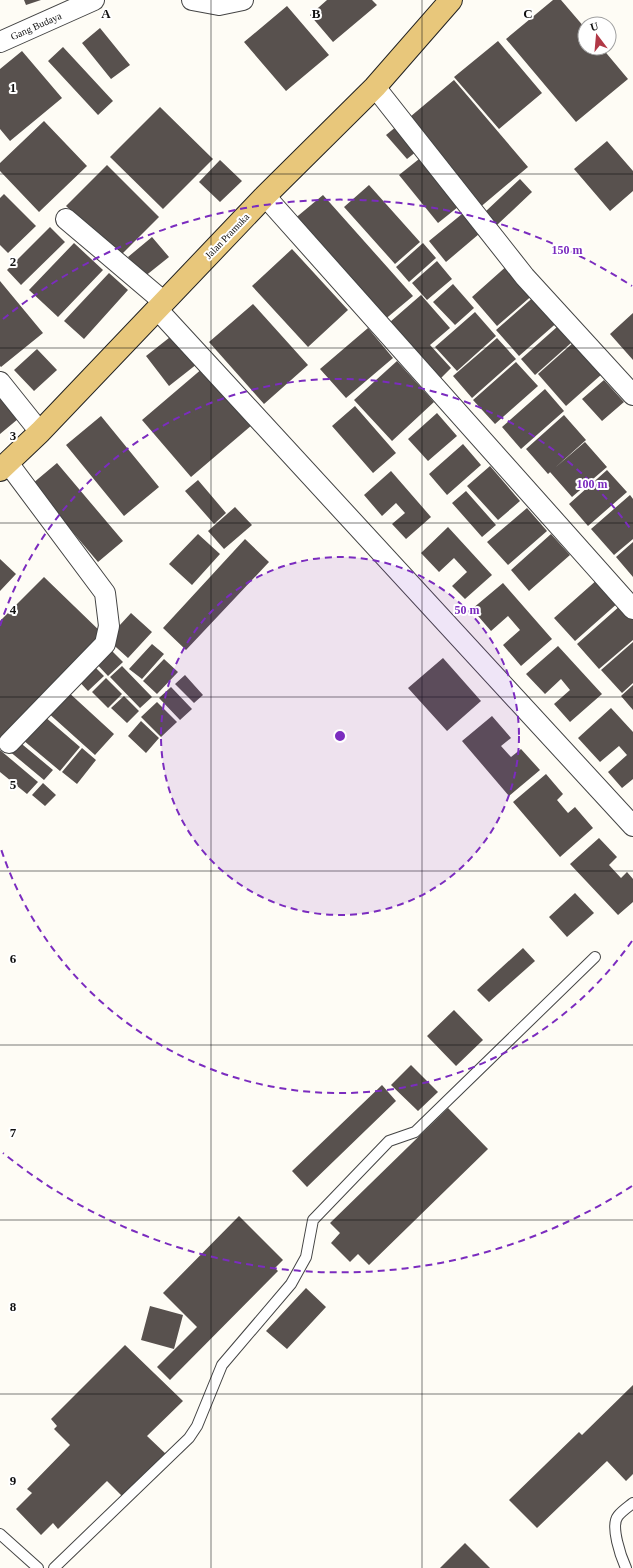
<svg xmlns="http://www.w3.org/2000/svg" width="633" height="1568" font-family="'Times New Roman',serif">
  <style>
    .building { fill: #58514e }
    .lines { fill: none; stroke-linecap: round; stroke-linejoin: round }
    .lane-casing { stroke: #444; stroke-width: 12 }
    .street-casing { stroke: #444; stroke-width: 22 }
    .primary-casing { stroke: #222; stroke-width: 24 }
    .lane { stroke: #fff; stroke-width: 10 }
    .street { stroke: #fff; stroke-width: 20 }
    .primary { stroke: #e8c77b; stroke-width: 22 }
    .grid { fill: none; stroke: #111; stroke-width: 1; stroke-opacity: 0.55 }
    .ring { fill: none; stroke: #7b2cbf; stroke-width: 2; stroke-dasharray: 7 5 }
    .labels { text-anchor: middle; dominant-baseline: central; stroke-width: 4; stroke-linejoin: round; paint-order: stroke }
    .street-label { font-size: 10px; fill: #111; stroke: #fff }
    .grid-label { font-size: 13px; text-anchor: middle; font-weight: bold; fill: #111; stroke: #fff; stroke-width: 4; stroke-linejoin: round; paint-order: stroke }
    .centre { fill: #7b2cbf; stroke: #fff; stroke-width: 2 }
    .ring-label { font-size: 12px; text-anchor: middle; font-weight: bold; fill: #7b2cbf; stroke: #fff; stroke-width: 4; stroke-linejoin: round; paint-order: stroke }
  </style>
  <rect width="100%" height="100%" fill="#fefcf5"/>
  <!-- building -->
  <path class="building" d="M24 0H41L26 5Z
    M327 0H372L377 5 333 42 310 15Z
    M553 0H561L585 28V48H602L628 79 576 122 506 39Z
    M287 6 329 55 286 91 244 42Z
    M100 28 130 65 111 79 82 43Z
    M498 41 542 93 499 129 454 77Z
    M63 47 113 101 98 115 48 61Z
    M22 51 62 98 10 141 0 129V69Z
    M454 80 528 167 478 209 404 122Z
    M160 107 213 159 163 209 110 157Z
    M44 121 87 166 39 212 0 171V163Z
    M397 126 417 151 407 159 386 135Z
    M607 141 633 171V191L610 211 574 169Z
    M419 159 458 207 438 223 399 175Z
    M220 160 242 181 220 202 199 182Z
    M107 165 159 217 119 257 66 206Z
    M520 179 532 192 497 225 485 212Z
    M369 185 420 242 395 264 344 207Z
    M4 194 36 226 8 253 0 245V198Z
    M323 195 413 296 383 321 293 220Z
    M462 214 479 234 446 262 429 241Z
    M50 227 65 242 21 285 7 270Z
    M152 237 169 257 144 277 128 257Z
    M74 243 103 270 58 317 29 290Z
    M423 243 436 258 409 282 396 267Z
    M292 249 348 310 308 347 252 286Z
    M437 261 452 279 427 300 412 283Z
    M509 264 535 293 497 326 472 297Z
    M109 273 128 290 84 339 64 321Z
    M0 281 43 333 1 367 0 366Z
    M453 284 474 308 455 325 433 302Z
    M537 294 560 320 519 356 496 330Z
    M421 295 450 328 430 345 451 368 440 379 390 322Z
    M253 304 308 365 264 404 209 342Z
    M475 312 496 336 457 371 435 347Z
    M633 313V360L610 334Z
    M557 327 571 343 535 375 521 359Z
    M368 328 393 358 346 398 320 369Z
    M174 334 197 364 169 386 146 356Z
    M497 338 516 359 472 398 453 376Z
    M574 342 602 374 566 406 538 374Z
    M37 349 57 370 34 391 14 370Z
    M397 361 434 402 392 441 354 400Z
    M516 362 538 386 495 424 473 400Z
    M203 368 252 425 191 477 142 420Z
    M604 380 624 402 602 421 582 399Z
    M545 389 564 411 521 449 502 427Z
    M0 398 18 419 0 434Z
    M355 406 396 453 373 473 332 426Z
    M437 413 457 436 428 461 408 439Z
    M564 415 586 440 548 474 526 449Z
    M101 416 159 487 124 516 66 445Z
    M585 442 607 467 572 497 550 472Z
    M463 444 481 465 447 495 429 474Z
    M57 463 123 541 98 562 32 484Z
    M490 466 520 501 498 520 467 486Z
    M607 470 627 492 588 526 569 504Z
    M391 471 431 517 406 539 392 524 405 513 396 503 382 516 364 495Z
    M198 480 226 513 214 524 185 491Z
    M466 491 496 525 482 537 452 503Z
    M630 495 633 499V539L614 555 591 529Z
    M235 507 252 525 224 549 208 531Z
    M527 508 547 531 508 565 487 542Z
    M448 527 492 575 465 599 452 586 467 572 454 558 439 572 421 553Z
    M198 534 220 554 192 585 169 564Z
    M551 534 570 555 529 591 511 570Z
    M245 539 269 562 186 650 163 628Z
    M633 542V577L616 557Z
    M0 559 16 574 0 591Z
    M44 577 104 635 0 741V621Z
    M598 579 619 602 575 641 554 618Z
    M503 583 552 639 521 666 503 645 520 630 508 616 491 631 472 609Z
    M621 605 633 618V640L599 669 577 644Z
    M131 613 152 632 128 658 107 639Z
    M633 642V683L622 693 601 670Z
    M152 644 164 654 142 679 129 669Z
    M107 646 123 662 108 676 92 659Z
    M558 646 602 694 570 722 554 704 570 690 561 679 545 694 526 674Z
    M443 658 481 701 447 731 408 688Z
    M164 659 178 672 157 694 143 681Z
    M90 662 104 676 88 691 75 677Z
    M122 666 152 697 140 708 110 677Z
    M185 675 203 695 194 703 175 684Z
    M106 678 122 694 108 708 92 692Z
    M633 685V710L621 696Z
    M171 687 192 709 180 720 159 698Z
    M66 690 114 734 95 755 46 711Z
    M124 696 139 711 127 723 111 708Z
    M157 702 177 722 161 737 141 717Z
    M611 708 633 732V779L622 788 608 772 627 755 619 746 600 762 578 738Z
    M44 716 80 747 60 771 23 740Z
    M492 716 511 738 501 746 511 757 521 749 540 770 509 796 462 741Z
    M141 721 159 738 146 753 128 736Z
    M17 740 53 770 44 780 8 750Z
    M82 748 96 760 77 784 62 772Z
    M0 750 38 782 27 794 0 772Z
    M546 774 563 794 557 800 568 813 575 807 593 828 560 857 513 802Z
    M43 783 56 795 45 806 32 795Z
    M599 838 617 857 609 865 621 878 627 872 633 879V902L618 915 570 864Z
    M575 893 594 913 567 937 549 917Z
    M523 948 535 961 489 1002 477 990Z
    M454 1010 483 1040 456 1066 427 1036Z
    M411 1065 438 1092 418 1111 391 1085Z
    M382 1085 396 1101 307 1187 292 1171Z
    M448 1108 488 1149 369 1265 358 1254 350 1262 331 1243 340 1233 330 1223Z
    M239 1216 283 1260 275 1268 278 1271 170 1380 157 1367 197 1327 163 1293Z
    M306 1288 326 1307 287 1349 266 1331Z
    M150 1306 183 1315 174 1349 141 1340Z
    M125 1345 183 1401 147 1436 167 1455 124 1498 107 1481 58 1529 53 1523 41 1535 16 1509 32 1493 27 1489 70 1445 54 1429 57 1426 51 1419Z
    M633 1385V1474L626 1481 607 1461 537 1528 509 1500 579 1432 582 1435Z
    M465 1543 490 1568H440Z"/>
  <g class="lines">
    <!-- lane casing -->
    <g class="lane-casing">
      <path id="lane" d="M0 1534 38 1568
        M54 1568 189 1438 197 1426 222 1365 291 1284 306 1257 313 1220 389 1141 415 1132 595 957
        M626 1568C621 1557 610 1526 618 1516 622 1511 628 1507 633 1503"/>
    </g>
    <!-- street casing -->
    <g class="street-casing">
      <path id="street" d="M192 0 219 5 243 0
        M0 42 94 0
        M375 87 525 277 633 395
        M265 196 633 609
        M66 219 164 302
        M157 309 633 826
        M0 382 40 432
        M8 463 105 593 109 626 105 644 9 743"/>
    </g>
    <!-- primary casing -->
    <g class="primary-casing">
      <path id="primary" d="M0 470 40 432 265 196 375 87 451 0"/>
    </g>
    <!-- lane -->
    <use href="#lane" class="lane"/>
    <!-- street -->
    <use href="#street" class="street"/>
    <!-- primary -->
    <use href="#primary" class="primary"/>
  </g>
  <!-- grid -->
  <path class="grid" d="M211 0V1568M422 0V1568M0 174H633M0 348H633M0 523H633M0 697H633M0 871H633M0 1045H633M0 1220H633M0 1394H633"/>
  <!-- distance rings -->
  <circle cx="340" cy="736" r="179" fill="#7b2cbf" fill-opacity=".12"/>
  <g class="ring">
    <circle cx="340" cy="736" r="179"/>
    <path d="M632 941A357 357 0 0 1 0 846M0 626A357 357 0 0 1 632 531"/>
    <path d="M632 1186A536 536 0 0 1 3 1153M3 319A536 536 0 0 1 632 286"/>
  </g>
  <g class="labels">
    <!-- street labels -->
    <g class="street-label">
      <text transform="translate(36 26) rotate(-24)">Gang Budaya</text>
      <text transform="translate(227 236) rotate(-46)">Jalan Pramuka</text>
    </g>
  </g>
  <g class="grid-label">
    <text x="106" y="18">A</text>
    <text x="316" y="18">B</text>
    <text x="528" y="18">C</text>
    <text x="13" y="92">1</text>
    <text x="13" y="266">2</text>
    <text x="13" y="440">3</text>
    <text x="13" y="614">4</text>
    <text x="13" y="789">5</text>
    <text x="13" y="963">6</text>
    <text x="13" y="1137">7</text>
    <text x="13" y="1311">8</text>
    <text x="13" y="1485">9</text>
  </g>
  <circle cx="340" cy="736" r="6" class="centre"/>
  <g class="ring-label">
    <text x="567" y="254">150 m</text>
    <text x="592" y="488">100 m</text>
    <text x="467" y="614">50 m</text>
  </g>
  <!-- north arrow -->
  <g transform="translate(597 36) rotate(344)"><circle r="19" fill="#ffffff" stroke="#a0a0a0"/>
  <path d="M0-3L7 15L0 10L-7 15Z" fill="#b13846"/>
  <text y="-6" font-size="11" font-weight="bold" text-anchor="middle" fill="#111111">U</text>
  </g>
</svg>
